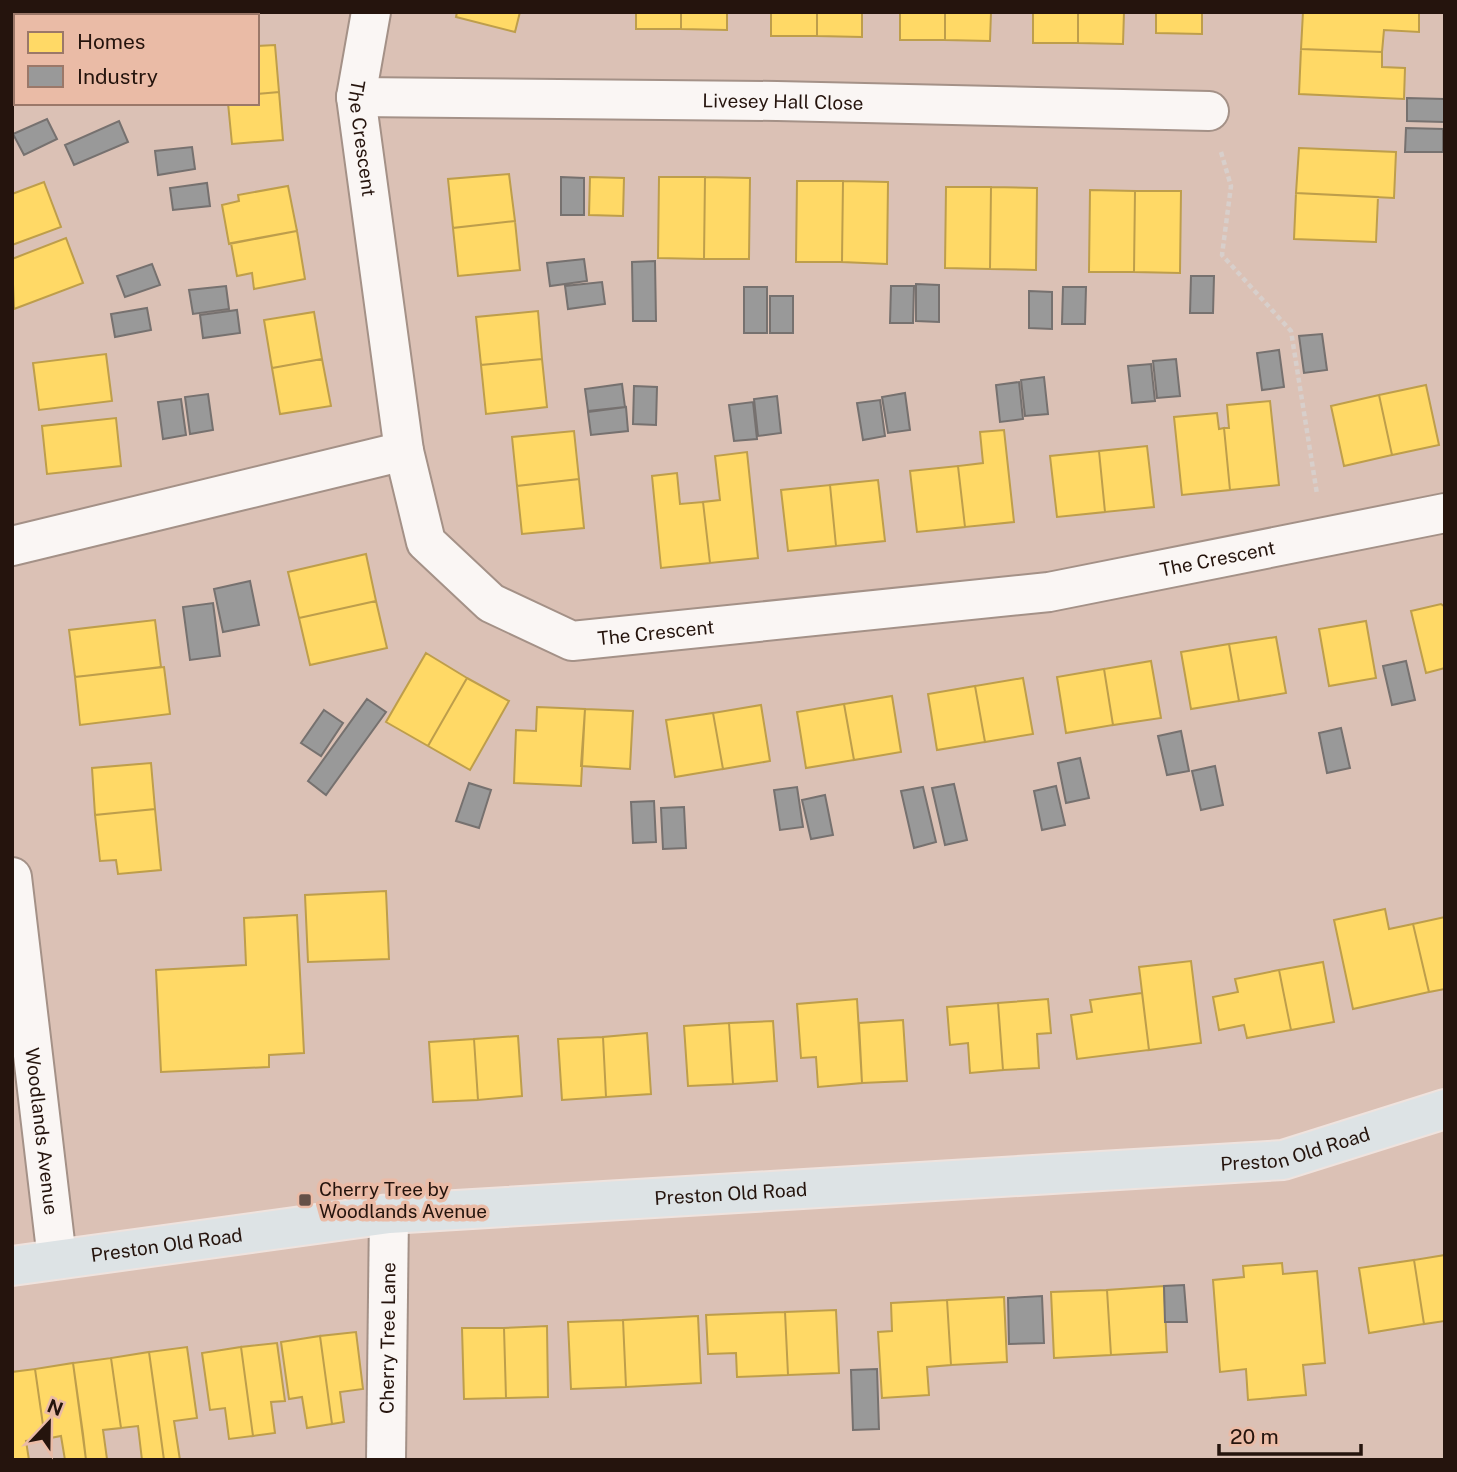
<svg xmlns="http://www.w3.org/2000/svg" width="1457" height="1472" font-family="'Public Sans',sans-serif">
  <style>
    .homes { fill: #ffd966; stroke: #be9e4b; stroke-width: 2 }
    .industry { fill: #999; stroke: #76716f; stroke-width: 2 }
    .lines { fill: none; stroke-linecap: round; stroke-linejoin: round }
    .minor-casing { stroke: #a49187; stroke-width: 42 }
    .major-casing { stroke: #efe3de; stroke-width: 42 }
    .path { stroke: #d8cfcb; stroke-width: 4.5; stroke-dasharray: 5 3.5; stroke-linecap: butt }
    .minor { stroke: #faf6f4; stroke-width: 38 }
    .major { stroke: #dde3e5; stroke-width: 38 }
    .poi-dot { fill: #655148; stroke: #eabba6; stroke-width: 2.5 }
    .labels { text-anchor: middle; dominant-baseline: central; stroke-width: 7; stroke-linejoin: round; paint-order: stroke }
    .street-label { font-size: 19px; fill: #25140d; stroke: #eabba6 }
    .poi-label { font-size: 19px; fill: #25140d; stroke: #eabba6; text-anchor: start }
  </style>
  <rect width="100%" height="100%" fill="#dbc1b5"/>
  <!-- homes -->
  <path class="homes" d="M457 12H520L515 32 456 17Z
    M636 12H681V29H636Z
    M681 12H727V30L681 29Z
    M771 12H817V36H771Z
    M817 12H862V37L817 36Z
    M900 12H945V40H900Z
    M945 12H991L990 41 945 40Z
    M1033 12H1078V43H1033Z
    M1078 12H1124L1123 44 1078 43Z
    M1156 12H1202V34L1156 33Z
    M1303 12H1419V32L1384 30 1382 52 1301 49Z
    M275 45 279 92 257 94V46Z
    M1301 49 1382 52V67L1405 68 1404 99 1299 94Z
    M279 92 283 140 232 144 228 103H257V94Z
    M1299 148 1396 152 1394 198 1296 193Z
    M509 174 515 221 453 228 448 179Z
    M590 177 624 178 623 216 589 215Z
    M659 177H705L704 259 658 258Z
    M705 177 750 178 749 259H704Z
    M797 181H843L842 262H796Z
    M843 181 888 182 887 264 842 262Z
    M44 182 61 227 12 245V194Z
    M288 186 297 231 229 244 222 205 239 201 238 195Z
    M946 187H991L990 269 945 268Z
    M991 187 1037 188 1036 270 990 269Z
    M1090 190 1135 191 1134 272H1089Z
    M1135 191H1181L1180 273 1134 272Z
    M1296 193 1378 197 1376 242 1294 239Z
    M515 221 520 270 458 276 453 228Z
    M297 231 305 279 254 289 252 273 237 276 231 243Z
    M66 238 83 283 14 309 12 259Z
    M538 311 542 359 481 365 476 317Z
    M314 312 322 359 272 368 264 320Z
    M106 354 112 401 39 410 33 363Z
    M322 359 331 406 280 414 272 368Z
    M542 359 547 407 486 414 481 365Z
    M1426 385 1439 445 1392 455 1379 395Z
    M1379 395 1392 455 1344 466 1331 406Z
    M1270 401 1279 485 1230 490 1224 428H1229L1227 405Z
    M1217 413 1219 429 1224 428 1230 490 1182 495 1174 417Z
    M116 418 121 466 47 474 42 426Z
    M1004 430 1014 522 965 527 958 466 983 463 980 432Z
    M574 431 579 479 517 486 512 437Z
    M1147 446 1154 507 1105 512 1099 451Z
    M1099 451 1105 512 1057 517 1050 456Z
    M747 452 758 558 710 563 703 502 720 500 715 456Z
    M958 466 965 527 917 532 910 471Z
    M677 473 680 504 703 502 710 563 661 568 652 476Z
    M579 479 584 528 522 534 517 486Z
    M878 480 885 541 836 546 830 485Z
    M830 485 836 546 788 551 781 490Z
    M366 554 376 601 299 618 288 572Z
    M376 601 387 648 310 665 299 618Z
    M1441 604 1445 607V668L1426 673 1411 611Z
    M155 620 161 667 75 677 69 630Z
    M1366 621 1376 678 1329 686 1319 629Z
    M1276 637 1286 693 1239 701 1229 644Z
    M1229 644 1239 701 1191 709 1181 652Z
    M426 653 467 678 428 746 386 722Z
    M1151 661 1161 718 1113 725 1104 669Z
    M164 667 170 714 80 725 75 677Z
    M1104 669 1113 725 1066 733 1057 677Z
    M467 678 509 701 470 770 428 746Z
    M1023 678 1033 734 985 742 975 686Z
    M975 686 985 742 937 750 928 694Z
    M892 696 901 752 854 760 844 704Z
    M844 704 854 760 806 768 797 712Z
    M761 705 770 761 723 769 713 713Z
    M537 707 585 709 581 786 514 783 516 730 536 731Z
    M585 709 633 711 630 769 581 766Z
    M713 713 723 769 675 777 666 720Z
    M151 763 155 809 95 815 92 768Z
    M155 809 161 870 118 874 116 860 100 861 95 815Z
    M386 891 389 959 308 962 305 895Z
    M1385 909 1389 929 1413 924 1429 992 1353 1009 1334 920Z
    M297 915 304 1053 269 1055V1067L161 1072 156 970 246 965 244 918Z
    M1445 917V989L1429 992 1413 924Z
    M1191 961 1201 1043 1149 1050 1139 967Z
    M1323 962 1334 1022 1291 1030 1279 970Z
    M1279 970 1291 1030 1247 1038 1244 1025 1219 1030 1213 997 1238 992 1235 979Z
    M1142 993 1149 1050 1077 1059 1071 1015 1092 1012 1090 1000Z
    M857 999 862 1083 818 1087 816 1057 801 1058 797 1004Z
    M1048 999 1051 1033 1037 1034 1039 1068 1003 1070 998 1003Z
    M998 1003 1003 1070 970 1073 968 1043 950 1045 947 1007Z
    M903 1020 907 1081 862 1083 859 1023Z
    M773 1021 777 1081 733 1084 729 1023Z
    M729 1023 733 1084 688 1086 684 1026Z
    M647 1033 651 1094 606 1097 603 1037Z
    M518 1036 522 1096 478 1100 474 1039Z
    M603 1037 606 1097 562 1100 558 1039Z
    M474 1039 478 1100 433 1102 429 1042Z
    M1445 1255V1321L1424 1324 1414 1260Z
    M1414 1260 1424 1324 1369 1333 1359 1268Z
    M1282 1263 1283 1274 1317 1271 1325 1363 1303 1365 1306 1395 1248 1400 1246 1369 1220 1372 1213 1280 1244 1277 1243 1266Z
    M1164 1286 1167 1352 1111 1355 1107 1290Z
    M1107 1290 1111 1355 1054 1358 1051 1292Z
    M1004 1297 1007 1362 951 1365 947 1300Z
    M947 1300 951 1365 927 1367 929 1395 882 1398 878 1332 892 1331 891 1303Z
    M836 1310 839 1373 788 1375 785 1312Z
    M785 1312 788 1375 737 1377 736 1353 708 1354 706 1315Z
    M698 1316 701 1383 626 1387 623 1320Z
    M623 1320 626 1387 571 1389 568 1322Z
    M547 1326 548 1397 506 1398 504 1328Z
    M462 1328H504L506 1398 464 1399Z
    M356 1332 363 1389 340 1392 344 1422 332 1424 320 1336Z
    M320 1336 332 1424 307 1428 302 1397 289 1399 281 1342Z
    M277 1343 285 1401 271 1402 275 1433 253 1436 241 1347Z
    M187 1347 197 1418 174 1421 180 1460H164L149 1352Z
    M241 1347 253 1436 229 1439 225 1408 210 1410 202 1353Z
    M149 1352 159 1423 164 1460H142L138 1426 121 1428 111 1358Z
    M111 1358 121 1428 103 1430 107 1459 86 1460 73 1363Z
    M73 1363 83 1434 86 1460H65L61 1436 45 1439 35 1369Z
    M35 1369 45 1439 26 1441 29 1460H12V1372Z"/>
  <!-- industry -->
  <path class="industry" d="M23 12H56L45 16H25Z
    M181 12H218L219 16H181Z
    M1407 98 1444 99V122L1407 121Z
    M47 119 57 139 24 155 13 134Z
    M119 121 128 142 74 165 65 145Z
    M1406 128 1443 129V152H1405Z
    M192 147 195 169 158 175 155 151Z
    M561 177 584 178V215H561Z
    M207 183 210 206 173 210 170 188Z
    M584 259 587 281 550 286 547 263Z
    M655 261 656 321H633L632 262Z
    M152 264 160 285 125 297 117 276Z
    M1191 276H1214L1213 313H1190Z
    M602 282 605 304 568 309 565 286Z
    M916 284 939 285V322L916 321Z
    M226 286 229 309 193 314 189 290Z
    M891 286H914L913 323H890Z
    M744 287H767V333H744Z
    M1063 287H1086L1085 324H1062Z
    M1029 291 1052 292V329L1029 328Z
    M770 296H793V333H770Z
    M147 308 151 330 115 337 111 314Z
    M237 310 240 333 203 338 200 315Z
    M1322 334 1327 370 1304 373 1299 336Z
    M1279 350 1284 387 1262 390 1257 353Z
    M1176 359 1180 396 1157 398 1153 361Z
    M1151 364 1155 401 1132 403 1128 366Z
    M1044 377 1048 414 1025 416 1021 380Z
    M1019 382 1023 419 1000 422 996 385Z
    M622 384 625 407 588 411 585 389Z
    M634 386 657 387 656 425 633 424Z
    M905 393 910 430 888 433 882 397Z
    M208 394 213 430 190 434 185 397Z
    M777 396 781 433 758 436 754 399Z
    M181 399 186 435 163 439 158 402Z
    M880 400 885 436 863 440 857 403Z
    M753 402 757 439 734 441 729 405Z
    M626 407 628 431 591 435 588 412Z
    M250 581 259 625 223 632 214 589Z
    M213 603 220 656 190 660 183 607Z
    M1406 661 1415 700 1392 705 1383 666Z
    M367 699 386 712 326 795 308 781Z
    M324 710 343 723 321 756 301 743Z
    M1341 728 1350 768 1327 773 1319 733Z
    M1181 731 1189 771 1167 775 1158 736Z
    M1080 758 1089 798 1066 803 1058 763Z
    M1215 766 1223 805 1201 810 1192 771Z
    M469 783 491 790 479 828 456 821Z
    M954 784 967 840 945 845 932 788Z
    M1056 786 1065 825 1042 830 1034 791Z
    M797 787 803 827 780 830 774 790Z
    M923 787 936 842 914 848 901 791Z
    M825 795 833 835 811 839 802 800Z
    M654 801 656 842 633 843 631 802Z
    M684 807 686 848 663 849 661 808Z
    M1184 1285 1187 1322H1165L1164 1286Z
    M1042 1296 1044 1343 1009 1344 1008 1298Z
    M877 1369 879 1429 853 1430 851 1370Z"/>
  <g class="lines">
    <!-- minor casing -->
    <g class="minor-casing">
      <g id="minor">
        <path id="s1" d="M371 12 356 97 404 451 426 542 491 603 572 641 1049 592 1445 513"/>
        <path id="s2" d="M356 97 777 101 1209 111"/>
        <path d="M12 546 404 451"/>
        <path id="s3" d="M12 877 57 1259"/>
        <path id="s4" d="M386 1460 389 1214"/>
      </g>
    </g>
    <!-- major casing -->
    <g class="major-casing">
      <g id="major">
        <path id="s5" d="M12 1266 389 1214 1283 1160 1445 1109"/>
      </g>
    </g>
    <!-- path -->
    <path class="path" d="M1221 152 1231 186 1222 255 1291 331 1317 494"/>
    <!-- minor -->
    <use href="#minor" class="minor"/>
    <!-- major -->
    <use href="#major" class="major"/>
  </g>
  <!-- markers -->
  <rect class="poi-dot" x="298" y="1193" width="14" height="14" rx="3.5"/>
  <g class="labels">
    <!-- street labels -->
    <g class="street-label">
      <text stroke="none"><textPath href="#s2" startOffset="427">Livesey Hall Close</textPath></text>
      <text stroke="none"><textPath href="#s1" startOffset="128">The Crescent</textPath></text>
      <text stroke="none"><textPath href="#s1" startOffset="1367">The Crescent</textPath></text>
      <text stroke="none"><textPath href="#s1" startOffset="800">The Crescent</textPath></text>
      <text stroke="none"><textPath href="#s3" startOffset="256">Woodlands Avenue</textPath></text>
      <text stroke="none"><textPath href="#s5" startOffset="1290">Preston Old Road</textPath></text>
      <text stroke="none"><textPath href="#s5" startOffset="723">Preston Old Road</textPath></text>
      <text stroke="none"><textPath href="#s5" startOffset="156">Preston Old Road</textPath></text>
      <text stroke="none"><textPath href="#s4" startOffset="122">Cherry Tree Lane</textPath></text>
    </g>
    <!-- poi labels -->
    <g class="poi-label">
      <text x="319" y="1189">Cherry Tree by<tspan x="319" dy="22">Woodlands Avenue</tspan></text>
    </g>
  </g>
  <!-- border -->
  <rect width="1457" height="1472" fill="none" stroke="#25140d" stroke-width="28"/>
  <!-- legend -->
  <rect x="14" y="14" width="245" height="91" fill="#eabba6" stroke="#9b7869" stroke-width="2"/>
  <rect x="28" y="32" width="35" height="21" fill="#ffd966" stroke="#9b7869" stroke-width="2"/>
  <text x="77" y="49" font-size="21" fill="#25140d">Homes</text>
  <rect x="28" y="66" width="35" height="21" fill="#999999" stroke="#9b7869" stroke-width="2"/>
  <text x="77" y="84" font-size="21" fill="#25140d">Industry</text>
  <!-- north arrow -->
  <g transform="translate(49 1423) rotate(22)" stroke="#eabba6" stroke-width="5" paint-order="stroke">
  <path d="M0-5L12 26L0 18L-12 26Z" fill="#25140d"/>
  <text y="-10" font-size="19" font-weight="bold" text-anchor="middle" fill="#25140d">N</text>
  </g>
  <!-- scale -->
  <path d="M1219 1444v10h142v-10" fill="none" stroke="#25140d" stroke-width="3.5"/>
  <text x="1230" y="1444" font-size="21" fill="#25140d" stroke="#eabba6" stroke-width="5" paint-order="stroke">20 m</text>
</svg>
